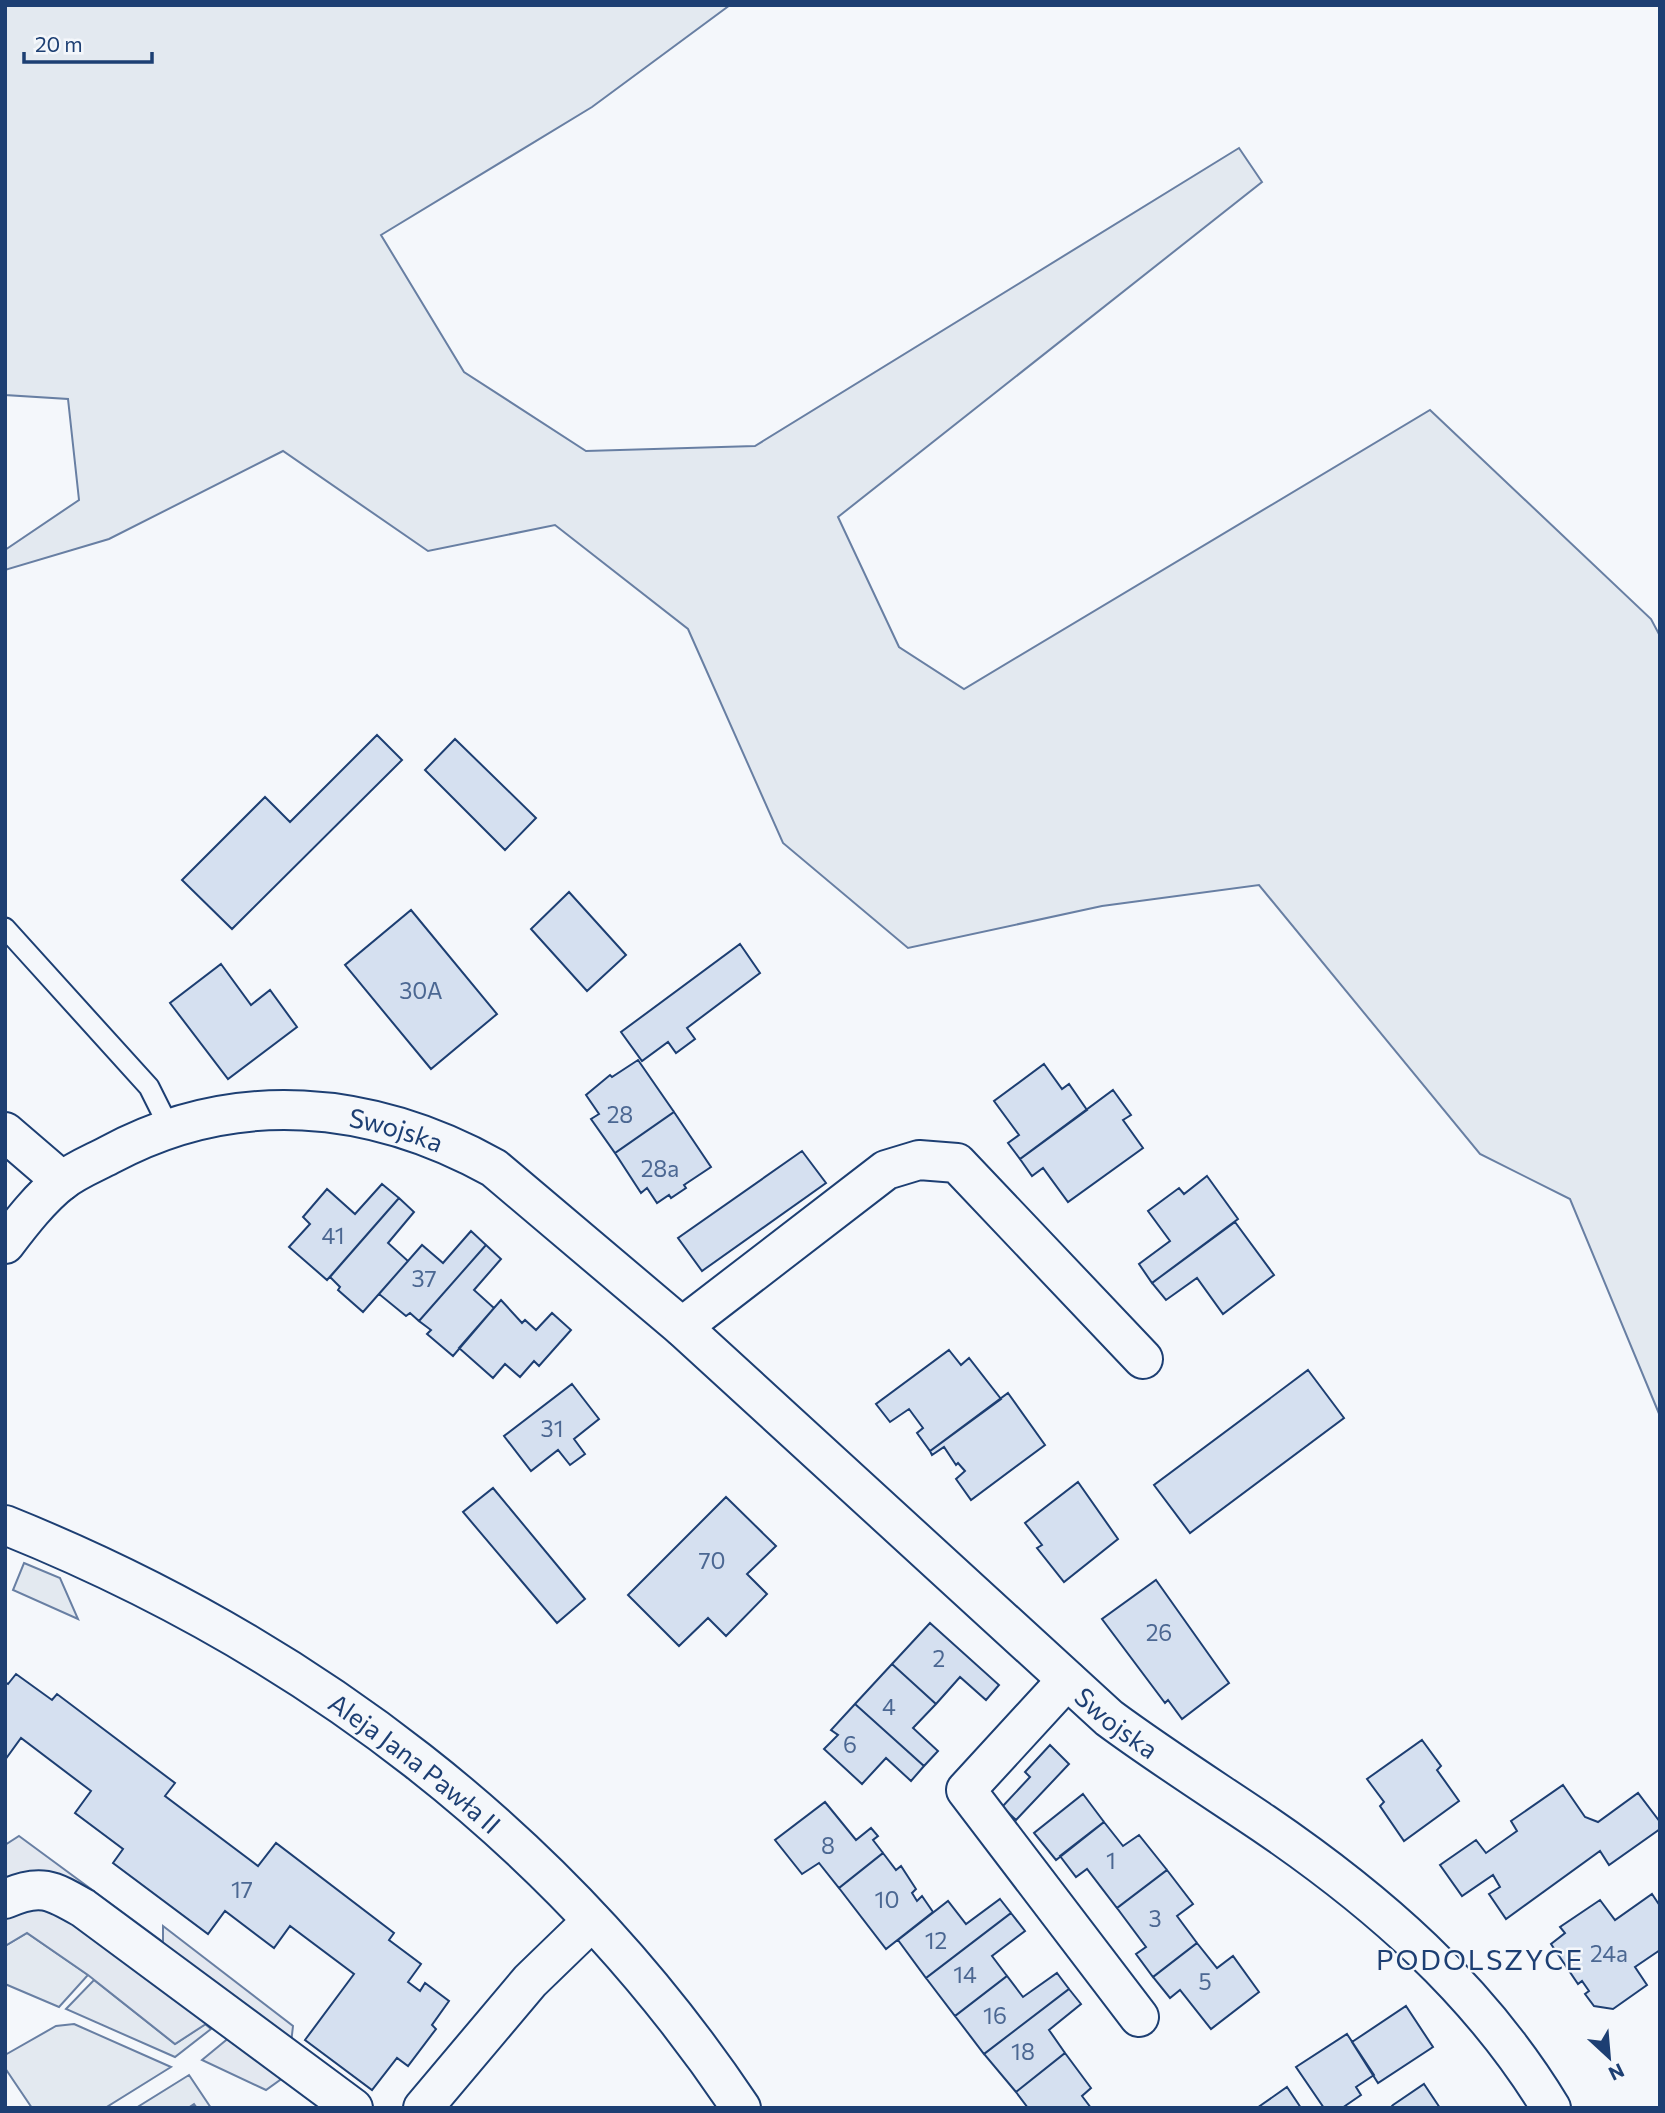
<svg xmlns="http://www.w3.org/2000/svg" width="1665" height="2113" font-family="Commissioner,sans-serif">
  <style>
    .green { fill: #e3e9f0; stroke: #687fa3; stroke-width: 2 }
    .parking { fill: #e3e8f0; stroke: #687fa3; stroke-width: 2 }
    .building { fill: #d5e0f0; stroke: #1d3f73; stroke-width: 2 }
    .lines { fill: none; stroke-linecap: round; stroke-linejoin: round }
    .lane-casing { stroke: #1d3f73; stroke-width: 23 }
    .street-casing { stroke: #1d3f73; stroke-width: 42 }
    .secondary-casing { stroke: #1d3f73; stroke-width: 42 }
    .lane { stroke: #f4f7fb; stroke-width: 19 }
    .street { stroke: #f4f7fb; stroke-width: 38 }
    .secondary { stroke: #f4f7fb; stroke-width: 38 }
    .labels { text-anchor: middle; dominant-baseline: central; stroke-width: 5; stroke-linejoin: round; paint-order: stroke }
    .number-label { font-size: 23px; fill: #4b6792 }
    .street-label { font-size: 26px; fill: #1d3f73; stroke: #f4f7fb }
    .neighbourhood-label { font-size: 28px; letter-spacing: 2px; fill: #1d3f73; stroke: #f4f7fb }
  </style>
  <rect width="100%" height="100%" fill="#f4f7fb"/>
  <!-- green -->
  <path class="green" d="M5 5H730L592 107 381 235 464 372 586 451 755 446 1239 148 1262 182 838 517 899 647 964 689 1430 410 1651 619 1660 636V1416L1570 1199 1480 1154 1259 885 1102 906 908 948 783 843 688 629 555 525 428 551 283 451 109 539 5 570V550L79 500 68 399 5 395Z
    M24 1563 60 1578 78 1619 13 1590Z
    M27 1933 88 1975 59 2007 5 1984V1946Z
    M94 1980 175 2044 205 2024 211 2029 175 2057 66 2009Z
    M74 2024 171 2067 105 2108H32L5 2068V2055L56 2026Z
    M189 2075 211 2108H197L194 2104 188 2108H136Z"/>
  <!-- parking -->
  <path class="parking" d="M19 1836 163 1942V1926L293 2026 289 2061 298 2067 266 2090 202 2060 242 2027 223 2013 175 2044 88 1975 27 1933 5 1946V1845Z"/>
  <!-- building -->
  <path class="building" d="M377 735 402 760 232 929 182 880 265 797 290 822Z
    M455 739 536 818 505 850 425 770Z
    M569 892 626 955 587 991 531 929Z
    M411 910 497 1014 431 1069 345 965Z
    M740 944 760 973 687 1028 695 1039 676 1053 668 1042 642 1061 621 1032Z
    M221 964 251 1005 270 990 297 1027 228 1079 170 1003Z
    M638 1060 674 1112 615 1153 591 1119 599 1114 586 1095 610 1075 612 1077Z
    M1044 1064 1062 1089 1069 1084 1087 1110 1020 1159 1008 1143 1019 1135 994 1101Z
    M1113 1090 1131 1115 1123 1120 1143 1148 1068 1202 1043 1168 1032 1176 1020 1159Z
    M674 1112 711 1167 684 1185 686 1188 671 1198 669 1195 657 1203 647 1188 641 1193 615 1153Z
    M802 1151 826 1183 702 1271 678 1238Z
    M1207 1176 1238 1219 1152 1283 1139 1264 1170 1241 1148 1211 1179 1188 1184 1194Z
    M382 1184 399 1198 327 1280 289 1247 310 1224 303 1217 327 1189 355 1214Z
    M399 1198 414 1212 388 1243 408 1261 363 1312 338 1290 340 1287 330 1277Z
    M1235 1222 1274 1275 1223 1314 1197 1278 1166 1300 1152 1283Z
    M471 1231 486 1245 419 1321 410 1313 406 1316 379 1294 422 1245 443 1263Z
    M486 1245 501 1259 474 1290 494 1308 453 1356 427 1334 431 1330 419 1321Z
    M501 1300 522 1323 525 1320 536 1330 552 1313 571 1330 539 1366 534 1361 520 1377 505 1364 493 1378 459 1348Z
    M949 1350 961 1365 969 1358 1001 1399 930 1451 917 1433 923 1428 909 1409 890 1422 876 1404Z
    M1308 1370 1344 1418 1190 1533 1154 1485Z
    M572 1384 599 1419 574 1439 585 1454 570 1465 558 1450 531 1471 504 1436Z
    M1008 1393 1045 1445 971 1500 956 1479 965 1471 958 1463 956 1465 944 1447 932 1455 930 1451Z
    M1078 1482 1118 1539 1064 1582 1037 1548 1042 1545 1025 1523Z
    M493 1488 585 1599 557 1623 463 1512Z
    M726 1497 776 1546 747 1574 767 1594 726 1636 708 1618 679 1646 628 1595Z
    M1156 1580 1229 1683 1182 1719 1168 1700 1165 1703 1102 1619Z
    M930 1623 999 1685 986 1700 960 1677 936 1704 892 1664Z
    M892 1664 936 1704 913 1728 938 1751 924 1766 855 1704Z
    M16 1674 52 1700 57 1694 175 1783 165 1796 258 1866 276 1843 394 1933 389 1940 421 1964 408 1982 420 1991 425 1983 449 2001 432 2025 436 2029 408 2066 397 2058 372 2090 305 2040 354 1974 290 1926 274 1948 225 1911 208 1934 113 1863 123 1849 75 1813 91 1791 21 1738 5 1760V1682L8 1684Z
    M855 1704 924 1766 911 1781 886 1758 862 1784 824 1749 838 1735 831 1730Z
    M1422 1740 1441 1766 1437 1770 1459 1801 1404 1841 1380 1806 1384 1802 1367 1779Z
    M1050 1745 1069 1764 1016 1820 1002 1807 1030 1777 1025 1772Z
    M1563 1785 1585 1817 1598 1822 1638 1793 1660 1822V1829L1609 1865 1600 1851 1506 1919 1489 1894 1500 1887 1493 1875 1462 1896 1440 1865 1476 1840 1486 1853 1517 1831 1511 1821Z
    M1083 1794 1104 1822 1056 1860 1034 1833Z
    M825 1802 856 1840 871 1828 878 1836 873 1840 883 1853 839 1888 819 1863 802 1874 775 1840Z
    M1104 1822 1123 1846 1139 1835 1167 1870 1117 1908 1087 1869 1076 1877 1060 1856Z
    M883 1853 896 1870 901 1866 916 1889 912 1893 917 1901 922 1896 933 1912 886 1949 839 1888Z
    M1167 1870 1193 1904 1177 1916 1197 1943 1153 1977 1136 1954 1146 1947 1117 1908Z
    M1652 1894 1660 1906V1950L1635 1967 1647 1985 1613 2009 1594 2006 1585 1994 1589 1991 1582 1981 1578 1984 1551 1944 1565 1933 1560 1927 1600 1900 1615 1920Z
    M1000 1899 1011 1913 926 1978 898 1940 948 1901 966 1924Z
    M1011 1913 1025 1931 992 1956 1007 1976 955 2016 926 1978Z
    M1197 1943 1217 1968 1233 1956 1259 1992 1211 2029 1180 1990 1170 1998 1153 1977Z
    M1057 1973 1069 1989 984 2054 955 2016 1007 1976 1023 1997Z
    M1069 1989 1081 2004 1049 2030 1065 2053 1016 2092 984 2054Z
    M1406 2006 1433 2047 1378 2083 1352 2042Z
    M1347 2034 1374 2075 1356 2087 1361 2095 1342 2108H1324L1296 2067Z
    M1065 2053 1091 2088 1082 2096 1091 2108H1028L1016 2092Z
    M1424 2084 1440 2108H1390L1393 2105Z
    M1287 2087 1301 2108H1257Z"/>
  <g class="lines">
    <!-- lane casing -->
    <g class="lane-casing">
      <path id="lane" d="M5 928 149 1087 169 1127"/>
    </g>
    <!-- street casing -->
    <g class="street-casing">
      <g id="street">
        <path d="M5 1132 62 1181"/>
        <path id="s1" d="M5 1244C21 1223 41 1197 62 1181 76 1170 94 1163 109 1155 235 1087 372 1100 494 1168L682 1327 1109 1718C1159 1755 1211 1788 1263 1823 1376 1900 1479 1989 1551 2108"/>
        <path d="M682 1327 886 1170 919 1160 957 1163 1143 1359"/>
        <path d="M1067 1680 966 1790 1139 2017"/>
        <path d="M5 1899C40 1883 52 1890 83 1908L353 2108"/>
        <path d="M423 2108 530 1981 592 1921"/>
      </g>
    </g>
    <!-- secondary casing -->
    <g class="secondary-casing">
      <g id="secondary">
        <path id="s2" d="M5 1525C304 1645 561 1839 741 2108"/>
      </g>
    </g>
    <!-- lane -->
    <use href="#lane" class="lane"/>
    <!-- street -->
    <use href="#street" class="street"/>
    <!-- secondary -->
    <use href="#secondary" class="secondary"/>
  </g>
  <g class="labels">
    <!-- number labels -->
    <g class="number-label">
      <text x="421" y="990">30A</text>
      <text x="620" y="1114">28</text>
      <text x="660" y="1168">28a</text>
      <text x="333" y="1235">41</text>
      <text x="424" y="1278">37</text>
      <text x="552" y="1428">31</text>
      <text x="712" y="1560">70</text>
      <text x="1159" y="1632">26</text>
      <text x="939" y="1658">2</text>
      <text x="889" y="1706">4</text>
      <text x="850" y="1744">6</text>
      <text x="828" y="1845">8</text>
      <text x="1111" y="1860">1</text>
      <text x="242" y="1889">17</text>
      <text x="887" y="1899">10</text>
      <text x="1155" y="1918">3</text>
      <text x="936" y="1940">12</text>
      <text x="1609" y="1953">24a</text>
      <text x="965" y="1974">14</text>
      <text x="1205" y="1981">5</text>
      <text x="995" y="2015">16</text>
      <text x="1023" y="2051">18</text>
    </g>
    <!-- street labels -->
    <g class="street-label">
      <text stroke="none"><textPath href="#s1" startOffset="436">Swojska</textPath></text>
      <text stroke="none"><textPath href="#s1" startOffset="1376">Swojska</textPath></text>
      <text stroke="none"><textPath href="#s2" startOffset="476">Aleja Jana Pawła II</textPath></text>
    </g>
    <!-- neighbourhood labels -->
    <g class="neighbourhood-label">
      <text x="1480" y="1959">PODOLSZYCE</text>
    </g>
  </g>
  <!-- border -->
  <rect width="1665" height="2113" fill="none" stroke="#1d3f73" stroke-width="14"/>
  <!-- north arrow -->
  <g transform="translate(1609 2057) rotate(154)" stroke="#f4f7fb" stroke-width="5" paint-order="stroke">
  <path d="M0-5L12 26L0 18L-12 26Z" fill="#1d3f73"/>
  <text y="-10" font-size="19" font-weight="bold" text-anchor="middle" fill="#1d3f73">N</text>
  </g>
  <!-- scale -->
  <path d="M24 52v10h128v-10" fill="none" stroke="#1d3f73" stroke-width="3.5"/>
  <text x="35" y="52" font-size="21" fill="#1d3f73" stroke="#f4f7fb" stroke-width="5" paint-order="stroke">20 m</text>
</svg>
